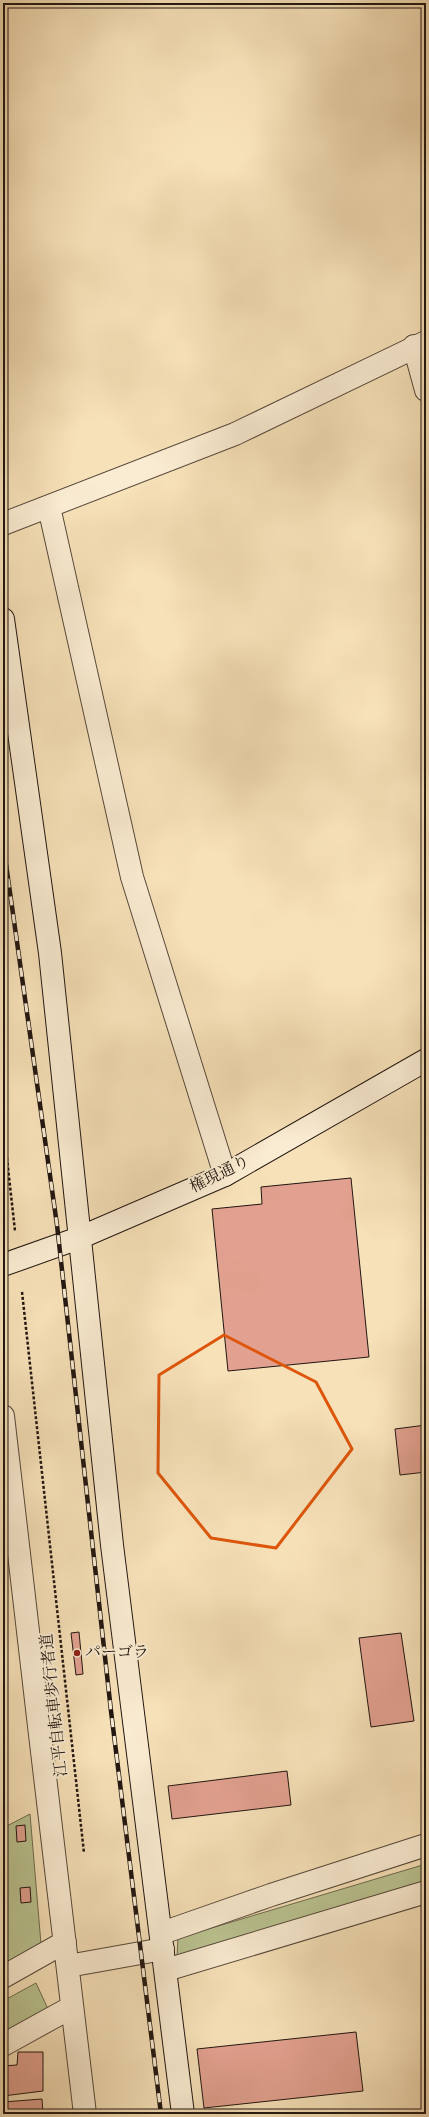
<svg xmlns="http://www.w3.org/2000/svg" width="429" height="2117" font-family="'Old Standard TT','Noto Serif JP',serif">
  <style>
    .green { fill: #bac391; stroke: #6e6c51 }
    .building { fill: #e2a190; stroke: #211611 }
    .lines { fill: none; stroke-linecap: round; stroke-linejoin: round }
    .street-casing { stroke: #56493b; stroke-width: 24 }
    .secondary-casing { stroke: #211611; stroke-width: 24 }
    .path { stroke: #211611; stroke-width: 2.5; stroke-dasharray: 3 2; stroke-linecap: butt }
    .street { stroke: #faecd2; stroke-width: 22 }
    .secondary { stroke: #faecd2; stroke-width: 22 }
    .rail-casing { stroke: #211611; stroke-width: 4.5 }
    .rail { stroke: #faecd2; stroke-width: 3; stroke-dasharray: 9; stroke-linecap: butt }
    .marked { fill: none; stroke: #de560c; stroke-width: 3; stroke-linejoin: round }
    .poi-dot { fill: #8f2418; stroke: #faecd2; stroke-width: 1.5 }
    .labels { text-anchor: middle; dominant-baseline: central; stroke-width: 4; stroke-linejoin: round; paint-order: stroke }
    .street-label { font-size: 16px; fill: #211611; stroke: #faecd2 }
    .poi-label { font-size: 16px; fill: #211611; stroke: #faecd2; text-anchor: start }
  </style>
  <rect width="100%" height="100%" fill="#f7e1b9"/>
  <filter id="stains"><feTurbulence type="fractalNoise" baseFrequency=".005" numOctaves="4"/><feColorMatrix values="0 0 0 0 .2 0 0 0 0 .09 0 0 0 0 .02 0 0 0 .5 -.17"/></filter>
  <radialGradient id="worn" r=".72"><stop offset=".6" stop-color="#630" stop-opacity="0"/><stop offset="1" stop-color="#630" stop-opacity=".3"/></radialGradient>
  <!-- green -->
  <path class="green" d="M30 1814 41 1944 3 1966V1828Z
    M426 1864V1882L177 1956 178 1938Z
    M36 1983 48 2009 3 2034V2001Z"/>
  <!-- building -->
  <path class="building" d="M351 1178 369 1357 228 1371 212 1209 262 1204 261 1187Z
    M426 1425V1472L400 1475 395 1429Z
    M79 1632 83 1674 76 1675 71 1633Z
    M401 1633 414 1721 371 1727 359 1638Z
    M287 1771 291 1805 172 1819 168 1786Z
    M25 1825 26 1841 17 1842 16 1826Z
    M30 1887 31 1902 21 1903 20 1888Z
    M356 2032 363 2091 204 2108 197 2049Z
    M18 2052H43V2091L3 2096V2066L17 2065Z
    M42 2099 43 2114H3V2102Z"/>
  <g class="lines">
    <!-- street casing -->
    <g class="street-casing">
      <path id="street" d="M414 346 426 390
        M49 507 132 877 225 1175
        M3 524 235 434 426 342
        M3 1416C29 1649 58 1881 85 2114
        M162 1933 271 1895 426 1845
        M68 1966 163 1949
        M166 1970 426 1892
        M3 1977 65 1942
        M3 2045 72 2007"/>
    </g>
    <!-- secondary casing -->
    <g class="secondary-casing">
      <path id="secondary" d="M3 619 50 953 112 1545 183 2114
        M3 1265 79 1238 225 1175 426 1060"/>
    </g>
    <!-- path -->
    <path class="path" d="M3 1123 15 1231
      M22 1292 84 1853"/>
    <!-- street -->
    <use href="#street" class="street"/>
    <!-- secondary -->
    <use href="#secondary" class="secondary"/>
    <!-- rail casing -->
    <g class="rail-casing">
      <path id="rail" d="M3 843 57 1225 111 1711 161 2114"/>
    </g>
    <!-- rail -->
    <use href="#rail" class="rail"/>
  </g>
  <!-- marked area -->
  <path class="marked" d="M224 1335 316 1382 352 1449 276 1548 211 1538 158 1473 159 1375Z"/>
  <!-- markers -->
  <circle class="poi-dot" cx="77" cy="1653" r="4"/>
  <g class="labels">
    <!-- street labels -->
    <g class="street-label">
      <text transform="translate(220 1175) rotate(-26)">権現通り</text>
      <text transform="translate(55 1705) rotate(-96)">江平自転車歩行者道</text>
    </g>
    <!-- poi labels -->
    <g class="poi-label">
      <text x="85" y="1653">パーゴラ</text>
    </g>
  </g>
  <!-- margin -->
  <rect width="429" height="2117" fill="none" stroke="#f7e1b9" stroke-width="16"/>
  <rect x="4" y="4" width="421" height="2109" fill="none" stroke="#211611" stroke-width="2"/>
  <rect x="8" y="8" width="413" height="2101" fill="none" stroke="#211611"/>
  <rect width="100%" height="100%" filter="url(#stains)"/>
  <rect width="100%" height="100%" fill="url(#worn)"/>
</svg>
